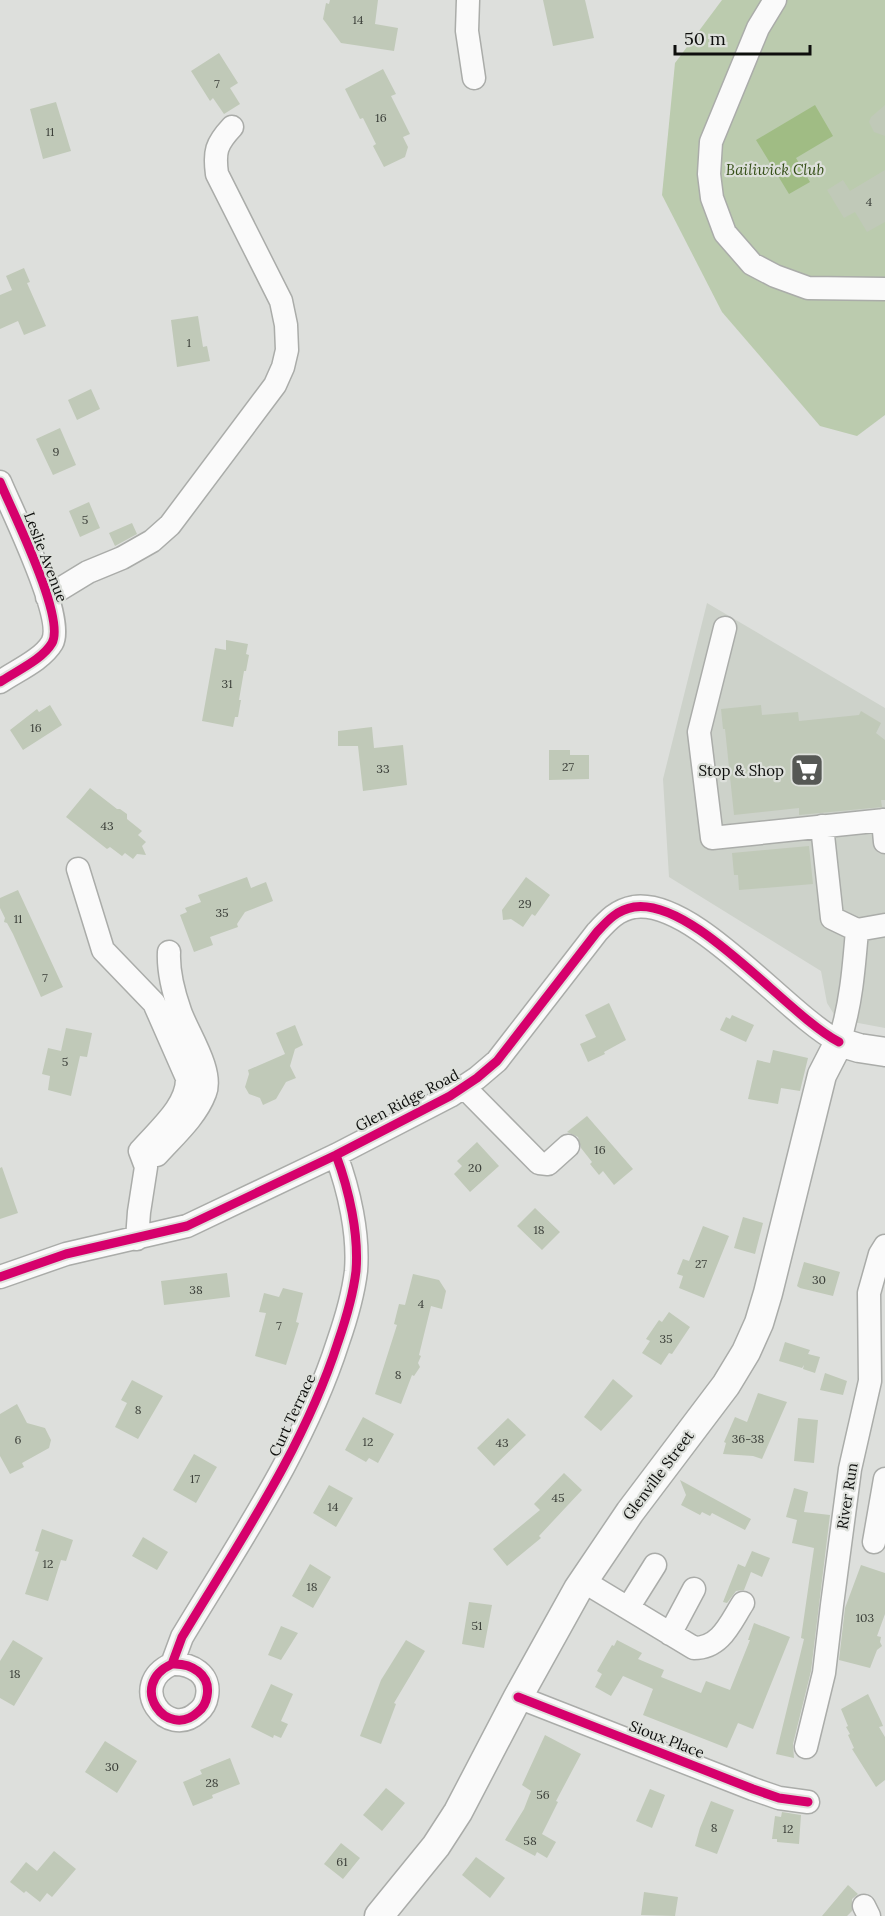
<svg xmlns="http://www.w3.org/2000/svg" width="885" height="1916" font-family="Lora,serif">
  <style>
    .built { fill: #cdd2ca }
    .green { fill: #bbcbae }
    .water { fill: #a0bc84 }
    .building { fill: #c0c9b8 }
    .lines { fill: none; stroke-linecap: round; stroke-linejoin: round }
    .minor-casing { stroke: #aaaca9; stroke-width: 25 }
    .major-casing { stroke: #aaaca9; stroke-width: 31 }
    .minor { stroke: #fafafa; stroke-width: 22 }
    .major { stroke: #fafafa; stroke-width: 28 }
    .cycleway-casing { stroke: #dde0db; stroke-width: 13 }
    .cycleway { stroke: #d6006c; stroke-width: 9 }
    .labels { text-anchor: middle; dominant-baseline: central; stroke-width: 4.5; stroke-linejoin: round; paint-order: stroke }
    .number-label { font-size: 12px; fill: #3a3e38 }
    .park-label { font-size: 15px; font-style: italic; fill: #344e16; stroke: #dde0db }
    .street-label { font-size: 15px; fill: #0e0f0d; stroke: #dde0db }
    .poi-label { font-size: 15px; fill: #0e0f0d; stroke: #dde0db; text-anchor: end }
  </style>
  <rect width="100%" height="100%" fill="#dddfdc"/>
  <!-- built -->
  <path class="built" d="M707 603 885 708V1028L837 1019 827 1003 821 971 669 877 663 779Z"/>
  <!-- green -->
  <path class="green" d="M722 0H885V415L857 436 820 426 722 312 662 195 675 63Z"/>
  <!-- water -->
  <path class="water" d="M815 105 833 136 796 158 810 182 789 194 756 140Z"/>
  <!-- building -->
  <path class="building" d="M330 0H378L375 24 398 28 394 51 341 43 323 19 326 3 329 4Z
    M543 0H585L594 38 553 46Z
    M219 53 238 83 230 88 240 104 224 114 213 98 210 101 191 71Z
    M383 69 396 94 391 96 410 134 403 137 408 147 405 157 384 167 373 146 376 144 363 118 360 119 345 89Z
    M56 102 71 151 43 159 30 109Z
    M885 105V136L874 132 869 122 871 117Z
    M885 170V222L867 232 855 212 844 218 827 190 843 180 850 191Z
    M24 268 30 282 27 283 46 326 24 335 18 321 0 329V295L12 290 6 276Z
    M198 316 203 347 207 346 210 361 177 367 171 320Z
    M91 389 100 409 77 420 68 400Z
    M60 428 76 465 53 475 36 439Z
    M89 502 100 528 80 537 69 511Z
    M132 523 137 534 115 546 109 533Z
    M226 640 248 644 246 654 249 655 246 671H244L239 700H241L238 717H235L233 727 202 721 215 648 226 650Z
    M50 705 62 725 23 750 10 730 37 709 39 712Z
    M761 705 762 715 798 712 799 721 859 715 861 711 881 723 876 733 885 740V800H881L882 807 799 815V808L734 815 725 729H723L721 709Z
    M372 727 374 748 403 745 407 785 363 791 358 746H338V731Z
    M549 750H570V755H589V779L549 780Z
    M90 788 117 809H120L127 814V819L142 831 138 835 146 842 142 846 146 855 137 854 133 859 125 853 122 856 110 847 107 849 66 817Z
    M809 846 813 884 739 890 738 875H734L732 853Z
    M247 877 251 888 266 882 273 901 245 912 237 924 238 927 210 937 213 945 194 952 180 915 187 912 185 908 201 902 198 895Z
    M526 877 550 895 535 916 532 914 523 927 511 919 503 920 502 910Z
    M18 890 63 987 41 997 13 934 7 923 4 922 5 918 0 908V898Z
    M609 1003 626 1040 604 1052 605 1054 588 1062 580 1044 596 1037 585 1015Z
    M732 1015 754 1025 746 1042 720 1030 726 1017 730 1019Z
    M295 1025 303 1045 295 1049 290 1066 296 1078 286 1082 276 1099 263 1105 260 1098 249 1094 245 1087 249 1074 248 1070 285 1054 276 1033Z
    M66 1028 92 1033 87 1057 80 1056 71 1096 48 1090 50 1076 42 1074 48 1048 61 1051Z
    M773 1050 808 1058 800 1091 781 1088 778 1104 748 1099 757 1060 770 1063Z
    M587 1116 633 1169 614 1185 603 1171 599 1175 590 1164 592 1162 581 1148 578 1137 567 1132Z
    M477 1142 499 1166 470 1192 454 1174 462 1166 457 1161Z
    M2 1167 18 1213 0 1219V1168Z
    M535 1208 560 1232 542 1250 517 1226Z
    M743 1217 763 1223 755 1254 734 1248Z
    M703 1226 729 1236 704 1298 679 1288 683 1276 677 1274 683 1259 689 1261Z
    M804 1262 840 1272 833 1296 800 1288 797 1286Z
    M227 1273 230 1297 164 1305 161 1281Z
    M413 1274 439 1280 446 1291 442 1309 431 1306 419 1355 421 1356 418 1363 420 1367 414 1376 412 1375 401 1404 375 1394 397 1325 394 1324 399 1304 405 1305Z
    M283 1288 303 1293 296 1322 299 1323 286 1365 255 1356 266 1313 259 1312 264 1293 279 1297Z
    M669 1312 690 1327 672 1354 669 1353 661 1365 642 1353 650 1341 646 1339 659 1320 662 1322Z
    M785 1342 810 1350 808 1354 820 1357 815 1373 803 1369 804 1365 802 1368 779 1361Z
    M825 1373 847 1381 843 1395 820 1390Z
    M613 1379 633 1396 601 1431 584 1417Z
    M132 1380 163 1396 138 1439 115 1427 127 1403 121 1400Z
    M758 1393 787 1402 762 1459 753 1456 723 1454 726 1443 724 1442 735 1417 747 1422Z
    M17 1404 27 1423 45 1428 51 1440 49 1448 22 1463 24 1467 10 1474 0 1456V1414Z
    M363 1417 394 1434 378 1463 369 1458 366 1462 345 1450Z
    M508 1418 526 1435 494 1466 477 1448Z
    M798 1418 818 1420 814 1463 794 1461Z
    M194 1454 217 1467 196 1503 173 1490Z
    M564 1473 582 1490 539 1536 541 1538 507 1566 493 1549 540 1510 534 1504Z
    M680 1480 751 1519 745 1530 712 1513 710 1516 702 1512 700 1515 681 1505 686 1495Z
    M329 1485 353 1498 336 1527 313 1513Z
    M794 1488 808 1492 804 1512 830 1515 811 1671 793 1744 794 1758 776 1754 804 1639 801 1638 814 1548 792 1543 797 1520 786 1517Z
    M42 1529 73 1540 66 1561 61 1560 48 1601 25 1594 39 1552 35 1551Z
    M143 1537 168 1552 157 1570 132 1556Z
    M752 1551 770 1558 762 1577 751 1572 744 1590 736 1591 727 1603 723 1602 738 1564 745 1567Z
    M310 1564 331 1577 313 1608 292 1596Z
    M861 1565 885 1573V1614L877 1636 881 1637 880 1642 882 1646 877 1650 870 1668 839 1660 845 1608Z
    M469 1602 492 1605 484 1648 462 1644Z
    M754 1623 790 1637 753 1729 738 1723 727 1748 643 1715 653 1689 623 1676 611 1696 595 1687 602 1674 597 1671 612 1645 614 1646 617 1640 642 1653 638 1659 664 1670 661 1677 701 1693 706 1681 730 1690 750 1640H748Z
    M281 1626 298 1633 281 1660 268 1655Z
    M13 1640 43 1658 14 1706 0 1698V1661Z
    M406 1640 425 1651 394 1703 396 1704 381 1744 360 1736 381 1680Z
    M271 1684 293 1694 281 1721 288 1724 281 1738 274 1735 273 1738 251 1727Z
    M868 1694 881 1721 883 1726 879 1727 885 1737V1780L876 1787 852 1749 854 1748 848 1735 850 1734 846 1727 848 1726 841 1709Z
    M545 1735 581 1754 556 1801 558 1802 542 1834 556 1842 547 1858 537 1852 535 1856 505 1840 524 1809 531 1791 522 1785Z
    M105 1741 137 1761 117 1793 85 1772Z
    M230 1758 240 1784 212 1795 213 1798 193 1806 183 1782 202 1774 200 1770Z
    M386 1788 405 1803 382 1831 363 1815Z
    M650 1789 665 1795 652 1828 636 1821Z
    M711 1801 734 1810 717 1854 695 1846 700 1828Z
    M782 1812 801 1815 799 1844 777 1842V1839H772L775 1816 781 1817Z
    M341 1843 360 1858 343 1879 324 1864Z
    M54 1851 76 1869 52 1897 47 1893 40 1902 26 1891 24 1893 10 1882 26 1862 37 1871Z
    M476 1857 505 1878 490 1898 462 1875Z
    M848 1885 858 1894 852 1899V1911L847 1916H822Z
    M644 1892 678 1897 675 1916 641 1915Z"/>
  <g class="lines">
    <!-- minor casing -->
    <g class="minor-casing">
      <path id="minor" d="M468 0 467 31 474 78
        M775 0 758 28 711 142 709 174 712 198 725 233 752 264 775 276 808 288 885 289
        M0 482C12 511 66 618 52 643 42 660 16 671 0 682
        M47 597 88 572 122 558 152 541 170 525 275 385 283 367 287 350 286 325 281 301 217 174C214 152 216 144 232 127
        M725 628 699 732 712 838 885 820
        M883 820 885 842
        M822 826 832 918 857 930 885 925
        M78 869 103 950 154 1003 187 1078C188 1106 158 1130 140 1151L146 1167 139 1212 137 1239
        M464 1087 539 1163 548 1164 568 1146
        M157 1155C174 1136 196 1117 205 1093 214 1071 187 1032 180 1011 173 991 168 972 169 952
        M0 1277 66 1254 187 1226 336 1155 450 1096 477 1078 497 1061 597 932C608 920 617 910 634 907 694 898 786 1014 839 1042 851 1006 854 967 857 930
        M874 1542 885 1479
        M583 1581 694 1648C721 1648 730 1623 743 1603
        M628 1608 655 1565
        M670 1634 694 1589
        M172 1664C191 1663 211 1674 207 1696 206 1703 203 1708 198 1712 167 1741 126 1685 172 1664L182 1637C239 1542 304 1448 338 1342 346 1319 353 1296 356 1271 359 1234 349 1190 336 1155
        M518 1697 753 1789 779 1798 808 1802
        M806 1747 824 1673 832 1605 850 1469 870 1381 869 1293 880 1254 885 1246
        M864 1906 869 1916"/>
    </g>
    <!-- major casing -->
    <g class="major-casing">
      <path id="major" d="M379 1916 436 1846 458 1812 518 1697 578 1589 630 1512 726 1385 746 1352 759 1323 768 1293 822 1075 839 1042 859 1048 885 1052"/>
    </g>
    <!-- minor -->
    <use href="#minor" class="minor"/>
    <!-- major -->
    <use href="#major" class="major"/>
    <!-- cycleway casing -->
    <g class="cycleway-casing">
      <path id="cycleway" d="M0 482C12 511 66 618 52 643 42 660 16 671 0 682
        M0 1277 66 1254 187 1226 336 1155 450 1096 477 1078 497 1061 597 932C608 920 617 910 634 907 694 898 786 1014 839 1042
        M172 1664C191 1663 211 1674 207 1696 206 1703 203 1708 198 1712 167 1741 126 1685 172 1664L182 1637C239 1542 304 1448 338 1342 346 1319 353 1296 356 1271 359 1234 349 1190 336 1155
        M518 1697 753 1789 779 1798 808 1802"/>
    </g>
    <!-- cycleway -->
    <use href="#cycleway" class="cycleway"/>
  </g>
  <!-- icons -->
  <defs>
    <g id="supermarket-square" transform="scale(1.725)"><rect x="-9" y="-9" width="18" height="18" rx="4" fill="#565855" stroke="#dde0db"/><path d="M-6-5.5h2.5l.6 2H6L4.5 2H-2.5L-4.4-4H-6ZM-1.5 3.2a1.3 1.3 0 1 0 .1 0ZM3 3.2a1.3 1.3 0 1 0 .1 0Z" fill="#fff"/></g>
  </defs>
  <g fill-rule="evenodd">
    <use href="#supermarket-square" x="807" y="770"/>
  </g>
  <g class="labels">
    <!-- number labels -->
    <g class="number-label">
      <text x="358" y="19">14</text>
      <text x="217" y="83">7</text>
      <text x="381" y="117">16</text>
      <text x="50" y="131">11</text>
      <text x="869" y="201">4</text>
      <text x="189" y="342">1</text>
      <text x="56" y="451">9</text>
      <text x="85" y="519">5</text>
      <text x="227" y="683">31</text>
      <text x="36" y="727">16</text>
      <text x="568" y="766">27</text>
      <text x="383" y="768">33</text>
      <text x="107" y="825">43</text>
      <text x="525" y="903">29</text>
      <text x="222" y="912">35</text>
      <text x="18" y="918">11</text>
      <text x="45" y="977">7</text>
      <text x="65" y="1061">5</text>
      <text x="600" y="1149">16</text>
      <text x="475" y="1167">20</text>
      <text x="539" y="1229">18</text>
      <text x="701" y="1263">27</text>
      <text x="819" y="1279">30</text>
      <text x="196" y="1289">38</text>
      <text x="421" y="1303">4</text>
      <text x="279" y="1325">7</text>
      <text x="666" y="1338">35</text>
      <text x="398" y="1374">8</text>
      <text x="138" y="1409">8</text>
      <text x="748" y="1438">36-38</text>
      <text x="18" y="1439">6</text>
      <text x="368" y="1441">12</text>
      <text x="502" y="1442">43</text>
      <text x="195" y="1478">17</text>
      <text x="558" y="1497">45</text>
      <text x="333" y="1506">14</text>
      <text x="48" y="1563">12</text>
      <text x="312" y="1586">18</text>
      <text x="865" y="1617">103</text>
      <text x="477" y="1625">51</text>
      <text x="15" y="1673">18</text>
      <text x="112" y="1766">30</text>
      <text x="212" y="1782">28</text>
      <text x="543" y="1794">56</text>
      <text x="714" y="1827">8</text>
      <text x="788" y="1828">12</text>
      <text x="530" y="1840">58</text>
      <text x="342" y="1861">61</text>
    </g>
    <!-- park labels -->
    <g class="park-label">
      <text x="775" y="169">Bailiwick Club</text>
    </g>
    <!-- street labels -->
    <g class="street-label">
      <text transform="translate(46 557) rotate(69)">Leslie Avenue</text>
      <text transform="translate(407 1100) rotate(-28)">Glen Ridge Road</text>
      <text transform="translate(292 1415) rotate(-65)">Curt Terrace</text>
      <text transform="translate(658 1475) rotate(-53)">Glenville Street</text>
      <text transform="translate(847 1496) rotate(-81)">River Run</text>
      <text transform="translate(667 1739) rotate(21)">Sioux Place</text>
    </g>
    <!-- poi labels -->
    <g class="poi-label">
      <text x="784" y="770">Stop &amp; Shop</text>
    </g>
  </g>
  <!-- scale -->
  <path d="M675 45v9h135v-9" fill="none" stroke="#0e0f0d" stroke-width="3"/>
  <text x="684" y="45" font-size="18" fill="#0e0f0d" stroke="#dde0db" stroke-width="4.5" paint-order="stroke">50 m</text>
</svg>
